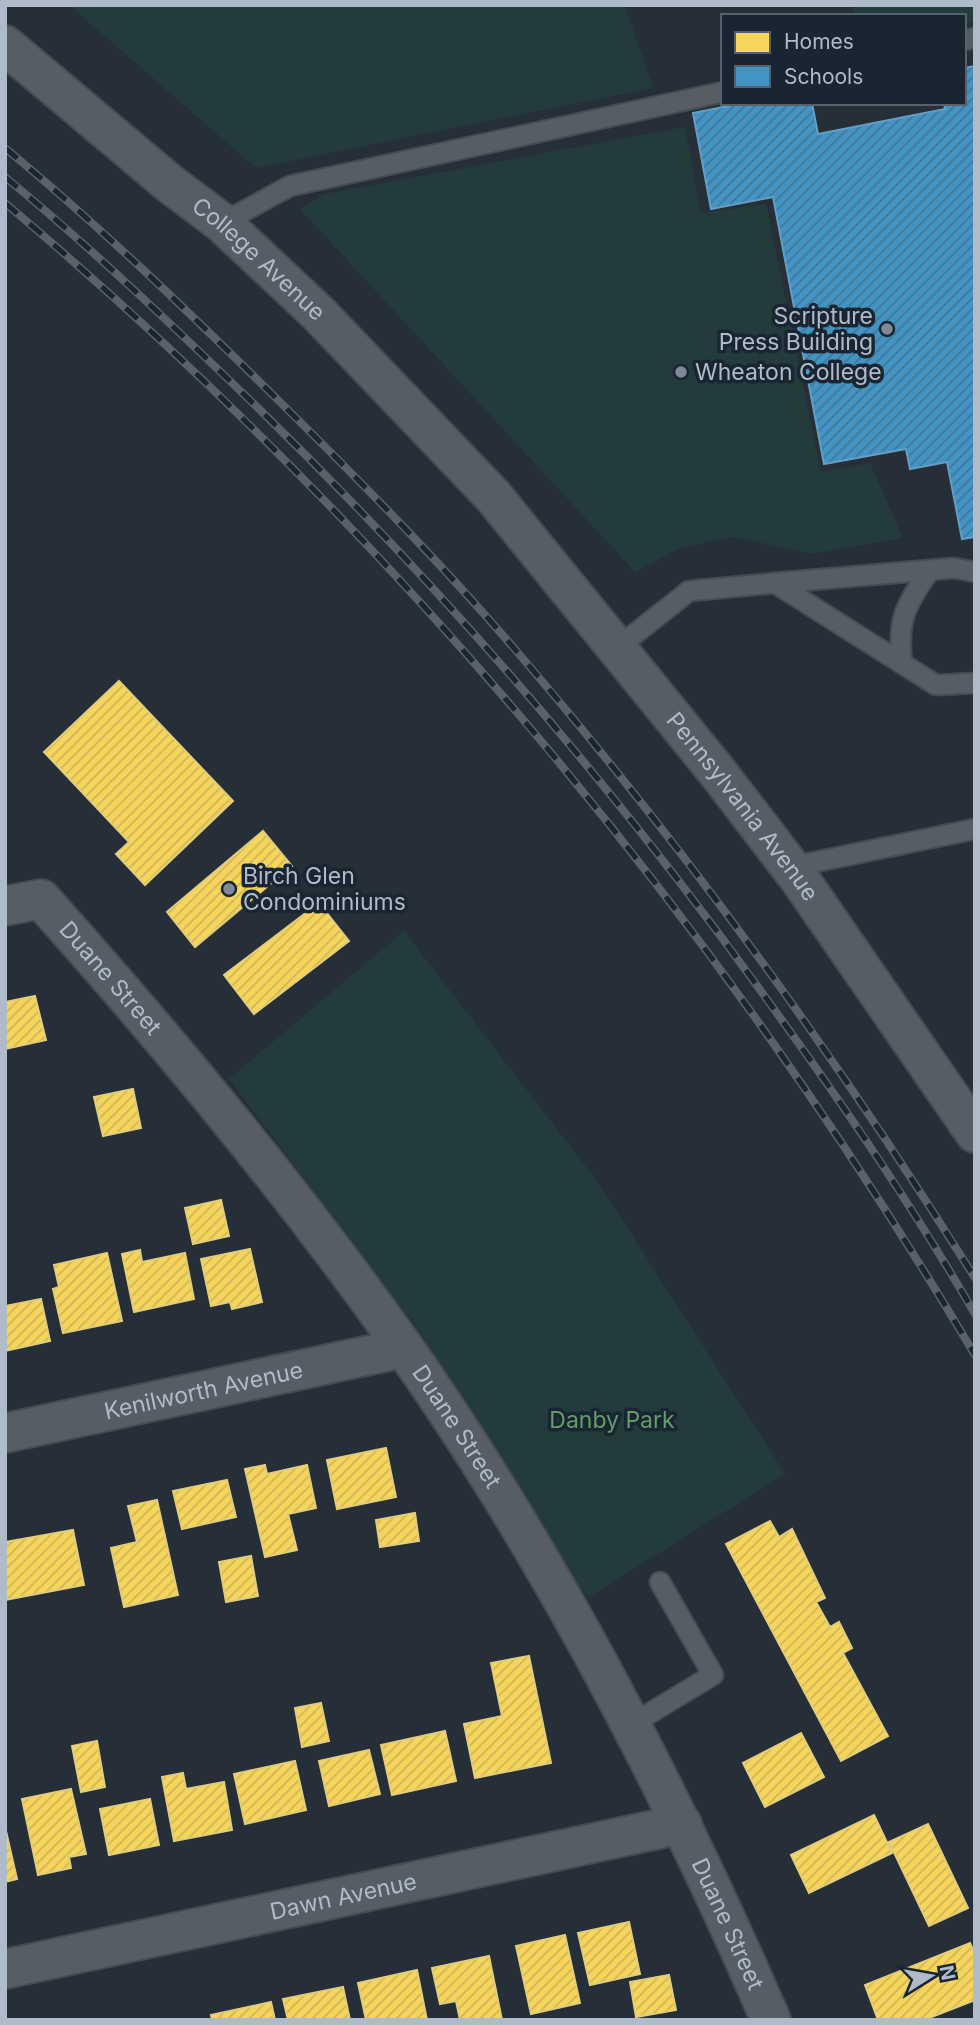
<svg xmlns="http://www.w3.org/2000/svg" width="980" height="2025" font-family="Inter,sans-serif">
  <style>
    .green { fill: #233b3d }
    .homes { fill: url(#homes-hatch); stroke: #e1cd7d; stroke-width: 2 }
    .schools { fill: url(#schools-hatch); stroke: #639fc5; stroke-width: 2 }
    .lines { fill: none; stroke-linecap: round; stroke-linejoin: round }
    .service-casing { stroke: #454b51; stroke-width: 23 }
    .minor-casing { stroke: #454b51; stroke-width: 42 }
    .tertiary-casing { stroke: #454b51; stroke-width: 42 }
    .service { stroke: #565d64; stroke-width: 19 }
    .minor { stroke: #565d64; stroke-width: 38 }
    .tertiary { stroke: #565d64; stroke-width: 38 }
    .rail-casing { stroke: #5a6168; stroke-width: 8 }
    .rail { stroke: #192631; stroke-width: 5; stroke-dasharray: 16; stroke-linecap: butt }
    .poi-dot { fill: #7f8a96; stroke: #192631; stroke-width: 2.5 }
    .labels { text-anchor: middle; dominant-baseline: central; stroke-width: 7; stroke-linejoin: round; paint-order: stroke }
    .street-label { font-size: 23px; fill: #afbbc9; stroke: #192631 }
    .poi-label { font-size: 23px; fill: #afbbc9; stroke: #192631; text-anchor: start }
    .park-label { font-size: 23px; fill: #649c6c; stroke: #192631 }
  </style>
  <defs>
    <pattern id="homes-hatch" width="6" height="6" patternUnits="userSpaceOnUse" patternTransform="scale(1.75)"><rect width="6" height="6" fill="#f6d55c"/><path d="M-1 1l2-2M0 6l6-6M5 7l2-2" fill="none" stroke="#cfb656"/></pattern>
    <pattern id="schools-hatch" width="6" height="6" patternUnits="userSpaceOnUse" patternTransform="scale(1.75)"><rect width="6" height="6" fill="#4393c3"/><path d="M-1 1l2-2M0 6l6-6M5 7l2-2" fill="none" stroke="#3e789a"/></pattern>
  </defs>
  <rect width="100%" height="100%" fill="#262f37"/>
  <!-- green -->
  <path class="green" d="M69 5H625L653 88 256 168Z
    M852 5H975V22L964 23V16H854Z
    M685 127 701 213 766 204 821 472 870 463 903 538 812 554 734 537 682 547 635 572 300 209 324 194Z
    M404 931 598 1182 785 1474 587 1598 418 1329 229 1079Z"/>
  <!-- homes -->
  <path class="homes" d="M119 681 233 801 145 885 116 854 129 842 44 752Z
    M263 831 292 866 195 947 167 912Z
    M319 903 349 941 254 1014 224 975Z
    M35 996 46 1040 5 1049V1002Z
    M133 1089 141 1128 103 1136 94 1097Z
    M221 1200 229 1236 193 1244 185 1208Z
    M250 1249 262 1302 232 1309 230 1302 211 1306 201 1259Z
    M140 1250 142 1262 185 1253 194 1299 134 1312 122 1254Z
    M107 1253 122 1321 63 1333 53 1289 59 1287 54 1265Z
    M41 1299 50 1341 5 1351V1306Z
    M386 1448 396 1497 337 1509 327 1460Z
    M265 1465 267 1474 307 1465 316 1508 288 1514 297 1550 265 1557 245 1469Z
    M227 1480 236 1517 182 1529 173 1491Z
    M157 1500 178 1595 124 1607 111 1548 137 1542 128 1506Z
    M415 1513 419 1541 380 1547 376 1520Z
    M770 1521 779 1537 792 1529 825 1598 816 1602 830 1627 839 1622 852 1648 843 1653 888 1736 841 1761 726 1544Z
    M73 1530 84 1585 5 1600V1542Z
    M251 1556 258 1596 226 1602 219 1562Z
    M529 1656 551 1763 475 1778 464 1724 502 1716 491 1663Z
    M321 1703 329 1741 302 1747 295 1708Z
    M445 1731 456 1781 392 1795 381 1745Z
    M801 1733 824 1777 765 1807 743 1763Z
    M97 1741 105 1787 81 1792 72 1746Z
    M369 1750 380 1794 329 1806 319 1761Z
    M295 1761 306 1810 245 1824 234 1774Z
    M183 1773 186 1789 224 1782 232 1830 174 1841 162 1777Z
    M71 1789 86 1854 69 1857 71 1868 38 1875 22 1799Z
    M150 1799 159 1845 109 1855 100 1809Z
    M874 1815 892 1853 809 1893 791 1855Z
    M928 1824 968 1908 929 1926 889 1842Z
    M6 1831 17 1879 5 1882V1831Z
    M629 1922 640 1974 590 1985 578 1933Z
    M565 1935 580 2003 531 2014 516 1946Z
    M970 1943 975 1955V2000L924 2020H878L865 1985Z
    M489 1956 502 2020H460L456 2001 440 2004 432 1968Z
    M417 1970 427 2020H366L358 1983Z
    M669 1975 676 2010 636 2017 630 1982Z
    M343 1987 350 2020H288L283 1999Z
    M271 2002 275 2020H212L211 2015Z"/>
  <!-- schools -->
  <path class="schools" d="M975 66V537L962 539 947 462 910 469 906 449 824 464 773 197 711 209 693 113 743 103H812L818 134 945 109 944 103H964V68Z"/>
  <g class="lines">
    <!-- service casing -->
    <g class="service-casing">
      <path id="service" d="M964 40 975 38
        M222 223 290 186 723 92
        M775 583 954 568 975 572
        M617 648 689 591 775 583 936 685 975 683
        M902 663C897 621 905 605 930 570
        M791 867 975 829
        M632 1724 713 1675 660 1582"/>
    </g>
    <!-- minor casing -->
    <g class="minor-casing">
      <g id="minor">
        <path id="s1" d="M5 906 41 899C169 1042 291 1189 402 1345 550 1555 669 1785 771 2020"/>
        <path id="s2" d="M5 1433 403 1348"/>
        <path id="s3" d="M5 1969 682 1824"/>
      </g>
    </g>
    <!-- tertiary casing -->
    <g class="tertiary-casing">
      <g id="tertiary">
        <path id="s4" d="M5 45 169 183 222 223 318 313 493 496 719 774 801 881 975 1133"/>
      </g>
    </g>
    <!-- service -->
    <use href="#service" class="service"/>
    <!-- minor -->
    <use href="#minor" class="minor"/>
    <!-- tertiary -->
    <use href="#tertiary" class="tertiary"/>
    <!-- rail casing -->
    <g class="rail-casing">
      <path id="rail" d="M5 148C102 228 192 315 281 403 363 484 444 566 519 654 687 850 838 1059 975 1278
        M5 177C93 249 175 328 256 406 447 592 621 795 776 1012 847 1110 915 1210 975 1314
        M5 203C392 528 717 920 975 1355"/>
    </g>
    <!-- rail -->
    <use href="#rail" class="rail"/>
  </g>
  <!-- markers -->
  <g class="poi-dot">
    <circle cx="887" cy="329" r="7"/>
    <circle cx="681" cy="372" r="7"/>
    <circle cx="229" cy="889" r="7"/>
  </g>
  <g class="labels">
    <!-- street labels -->
    <g class="street-label">
      <text stroke="none"><textPath href="#s4" startOffset="332">College Avenue</textPath></text>
      <text stroke="none"><textPath href="#s4" startOffset="1064">Pennsylvania Avenue</textPath></text>
      <text stroke="none"><textPath href="#s1" startOffset="142">Duane Street</textPath></text>
      <text stroke="none"><textPath href="#s2" startOffset="203">Kenilworth Avenue</textPath></text>
      <text stroke="none"><textPath href="#s1" startOffset="709">Duane Street</textPath></text>
      <text stroke="none"><textPath href="#s3" startOffset="346">Dawn Avenue</textPath></text>
      <text stroke="none"><textPath href="#s1" startOffset="1276">Duane Street</textPath></text>
    </g>
    <!-- poi labels -->
    <g class="poi-label">
      <text x="873" y="316" text-anchor="end">Scripture<tspan x="873" dy="26">Press Building</tspan></text>
      <text x="695" y="372">Wheaton College</text>
      <text x="243" y="876">Birch Glen<tspan x="243" dy="26">Condominiums</tspan></text>
    </g>
    <!-- park labels -->
    <g class="park-label">
      <text x="612" y="1420">Danby Park</text>
    </g>
  </g>
  <!-- border -->
  <rect width="980" height="2025" fill="none" stroke="#afbbc9" stroke-width="14"/>
  <!-- legend -->
  <rect x="721" y="14" width="245" height="91" fill="#192631" stroke="#55626e" stroke-width="2"/>
  <rect x="735" y="32" width="35" height="21" fill="#f6d55c" stroke="#55626e" stroke-width="2"/>
  <text x="784" y="49" font-size="21" fill="#afbbc9">Homes</text>
  <rect x="735" y="66" width="35" height="21" fill="#4393c3" stroke="#55626e" stroke-width="2"/>
  <text x="784" y="84" font-size="21" fill="#afbbc9">Schools</text>
  <!-- north arrow -->
  <g transform="translate(931 1976) rotate(79)" stroke="#192631" stroke-width="5" paint-order="stroke">
  <path d="M0-5L12 26L0 18L-12 26Z" fill="#afbbc9"/>
  <text y="-10" font-size="19" font-weight="bold" text-anchor="middle" fill="#afbbc9">N</text>
  </g>
</svg>
